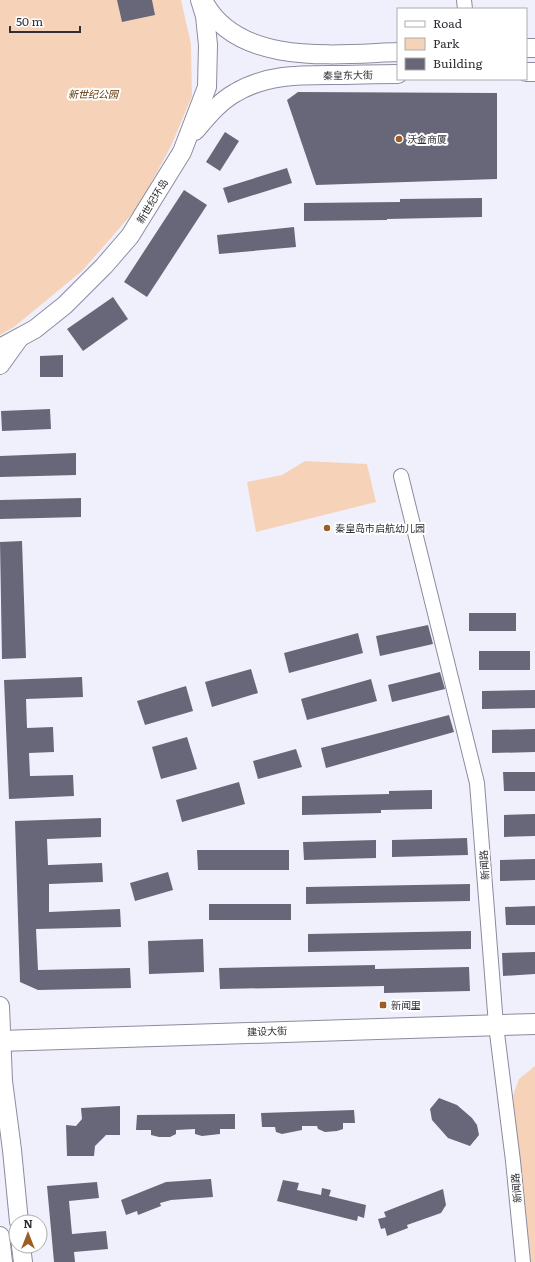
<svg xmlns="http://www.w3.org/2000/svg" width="535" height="1262" font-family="Literata,'Noto Sans SC',serif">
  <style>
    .green { fill: #f6d3b8 }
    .building { fill: #676779 }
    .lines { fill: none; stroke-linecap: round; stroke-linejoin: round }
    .minor-casing { stroke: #8c8b9f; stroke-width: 16 }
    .major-casing { stroke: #8c8b9f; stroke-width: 20 }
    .highway-casing { stroke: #8c8b9f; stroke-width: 22 }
    .minor { stroke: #fff; stroke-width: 14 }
    .major { stroke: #fff; stroke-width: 18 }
    .highway { stroke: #fff; stroke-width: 20 }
    .poi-dot { fill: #9c5e24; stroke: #fff; stroke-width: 1.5 }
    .labels { text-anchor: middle; stroke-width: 4; stroke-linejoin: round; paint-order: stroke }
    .street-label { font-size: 10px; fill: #2f2f37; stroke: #fff }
    .park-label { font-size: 10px; font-style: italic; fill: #613300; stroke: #fff }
    .poi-label { font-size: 10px; fill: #2f2f37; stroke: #fff; text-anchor: start }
  </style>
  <rect width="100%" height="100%" fill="#f0f0fd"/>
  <!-- green -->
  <g class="green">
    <path d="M0 0H181L191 44 192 96 171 146 138 207 82 271 14 327 0 335Z"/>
    <path d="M305 461 367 464 376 502 256 532 247 482 282 475Z"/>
    <path d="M535 1066V1262H530L513 1095 519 1079Z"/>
  </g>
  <!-- building -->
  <g class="building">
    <path d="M117 0H152L155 15 122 22Z"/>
    <path d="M298 92 497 93V179L316 185 287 100Z"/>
    <path d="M225 132 239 141 220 171 206 162Z"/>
    <path d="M287 168 292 183 228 203 223 188Z"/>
    <path d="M184 190 207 205 147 297 124 282Z"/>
    <path d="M482 198V217L387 219V220L304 221V203L400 202V199Z"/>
    <path d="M294 227 296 247 219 254 217 235Z"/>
    <path d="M113 297 128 319 83 351 67 329Z"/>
    <path d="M63 355V377H40V356Z"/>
    <path d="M50 409 51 429 2 431 1 411Z"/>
    <path d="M76 453V475L0 477V456Z"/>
    <path d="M81 498V517L0 519V500Z"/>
    <path d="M22 541 26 658 2 659 0 542Z"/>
    <rect x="469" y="613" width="47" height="18"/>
    <path d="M428 625 433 644 380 656 376 636Z"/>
    <path d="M358 633 363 653 289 673 284 653Z"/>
    <rect x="479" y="651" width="51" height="19"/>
    <path d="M251 669 258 693 212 707 205 682Z"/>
    <path d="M440 672 445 689 392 702 388 685Z"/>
    <path d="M82 677 83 697 26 699 27 728 53 727 54 752 29 753 30 776 73 775 74 796 9 799 4 680Z"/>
    <path d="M371 679 377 701 307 720 301 699Z"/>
    <path d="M186 686 193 711 145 725 137 701Z"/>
    <path d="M535 690V708L482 709V691Z"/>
    <path d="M449 715 454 732 326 768 321 748Z"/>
    <path d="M535 729V752L492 753V730Z"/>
    <path d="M187 737 197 769 161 779 152 747Z"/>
    <path d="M296 749 302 767 258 779 253 761Z"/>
    <path d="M503 772H535V791H504Z"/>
    <path d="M239 782 245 804 182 822 176 800Z"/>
    <path d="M432 790V809L381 810V813L302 815V796L389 794V791Z"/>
    <path d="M535 814V836L504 837V815Z"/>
    <path d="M101 818V837L47 839 48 865 102 863 103 882 49 884V912L120 909 121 927 36 929 38 970 130 968 131 988 38 990 20 982 15 821Z"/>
    <path d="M467 838 468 855 392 857V840Z"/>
    <path d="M376 840V858L304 860 303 842Z"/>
    <path d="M197 850H289V870H198Z"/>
    <path d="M535 859V880L500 881V860Z"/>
    <path d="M168 872 173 890 135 901 130 883Z"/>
    <path d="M470 884V901L306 904V887Z"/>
    <rect x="209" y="904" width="82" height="16"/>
    <path d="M535 906V925H506L505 907Z"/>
    <path d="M471 931V949L308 952V934Z"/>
    <path d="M203 939 204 972 149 974 148 941Z"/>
    <path d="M535 952V974L503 976 502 953Z"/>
    <path d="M375 965V969L469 967 470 991 384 993V986L220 989 219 968Z"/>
    <path d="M439 1098 457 1105 472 1118 477 1125 479 1135 470 1146 448 1138 432 1120 430 1109Z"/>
    <path d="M120 1106V1135H106L95 1146 94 1156H67L66 1125 76 1126 82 1119 81 1108Z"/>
    <path d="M354 1110 355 1123H343V1129L337 1131 325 1132 318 1129 317 1126H302V1130L282 1134 276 1132 275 1127H262L261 1113Z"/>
    <path d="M235 1114V1129H220V1134L202 1136 195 1134V1129L176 1130V1134L170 1137H159L151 1135V1130H136L137 1115Z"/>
    <path d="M211 1179 213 1197 171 1200 160 1203 161 1206 138 1215 137 1211 126 1215 121 1200 166 1182Z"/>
    <path d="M283 1180 299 1183 297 1190 321 1195 322 1188 331 1190 329 1196 366 1205 364 1218 358 1216 357 1221 277 1201Z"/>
    <path d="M97 1182 99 1198 69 1201 72 1234 106 1231 108 1249 74 1252 75 1262H54L47 1186Z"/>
    <path d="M443 1189 446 1205 441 1213 407 1225 408 1228 387 1236 385 1228 381 1229 378 1219 386 1217 384 1212Z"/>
  </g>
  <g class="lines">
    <!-- minor casing -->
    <g class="minor-casing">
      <g id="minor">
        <path d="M464 0 465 9"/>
        <path d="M401 476 477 783 496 1025 513 1161 523 1262"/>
      </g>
    </g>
    <!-- major casing -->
    <g class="major-casing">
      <g id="major">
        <path d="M204 2C239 67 337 54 398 52"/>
        <path d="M526 48H535"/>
        <path d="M526 72H535"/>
        <path d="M195 131C207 117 219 102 235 93 265 75 297 75 330 75 353 75 375 74 398 74"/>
        <path d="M0 348 35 329 65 305 104 266 130 236 182 152 207 87 208 45 205 16 200 0"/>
        <path d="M0 365 18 340"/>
        <path d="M0 1006 3 1081 12 1150 19 1222"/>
        <path d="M0 1236 3 1262"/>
        <path d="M21 1246 23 1262"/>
      </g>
    </g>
    <!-- highway casing -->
    <g class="highway-casing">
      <path id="highway" d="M0 1041 535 1024"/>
    </g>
    <!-- minor -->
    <use href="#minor" class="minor"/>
    <!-- major -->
    <use href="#major" class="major"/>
    <!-- highway -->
    <use href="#highway" class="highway"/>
  </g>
  <!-- markers -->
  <g class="poi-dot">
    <circle cx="399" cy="139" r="4"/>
    <circle cx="327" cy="528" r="4"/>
    <rect x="379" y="1001" width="8" height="8" rx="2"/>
  </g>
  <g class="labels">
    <!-- street labels -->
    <g class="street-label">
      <text transform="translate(348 75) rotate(-1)" y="4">秦皇东大街</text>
      <text transform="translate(152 201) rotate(-59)" y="4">新世纪环岛</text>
      <text transform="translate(484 865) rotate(-94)" y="4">新闻路</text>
      <text transform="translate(267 1031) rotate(-2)" y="4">建设大街</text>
      <text transform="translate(516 1188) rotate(-95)" y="4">新闻路</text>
    </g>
    <!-- park labels -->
    <g class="park-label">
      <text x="93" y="98">新世纪公园</text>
    </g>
    <!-- poi labels -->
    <g class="poi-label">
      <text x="407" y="143">沃金商厦</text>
      <text x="335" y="532">秦皇岛市启航幼儿园</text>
      <text x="391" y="1009">新闻里</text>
    </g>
  </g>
  <!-- legend -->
  <rect x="397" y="8" width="130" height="72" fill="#ffffff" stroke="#acacaf"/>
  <rect x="405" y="21" width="20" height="6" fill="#ffffff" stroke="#acacaf"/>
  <text x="433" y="28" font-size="12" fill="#2f2f37">Road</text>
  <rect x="405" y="38" width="20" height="12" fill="#f6d3b8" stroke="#acacaf"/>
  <text x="433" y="48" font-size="12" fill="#2f2f37">Park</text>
  <rect x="405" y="58" width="20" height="12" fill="#676779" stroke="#acacaf"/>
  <text x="433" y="68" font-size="12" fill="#2f2f37">Building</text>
  <!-- north arrow -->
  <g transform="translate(28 1234)"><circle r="19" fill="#ffffff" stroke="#acacaf"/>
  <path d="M0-3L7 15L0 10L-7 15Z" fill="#9c5e24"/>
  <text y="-6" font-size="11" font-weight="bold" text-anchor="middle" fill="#2f2f37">N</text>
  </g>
  <!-- scale -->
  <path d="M10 26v6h70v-6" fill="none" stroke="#2f2f37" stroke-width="2"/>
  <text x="16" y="26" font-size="12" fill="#2f2f37" stroke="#ffffff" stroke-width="3" paint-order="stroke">50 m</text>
</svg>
